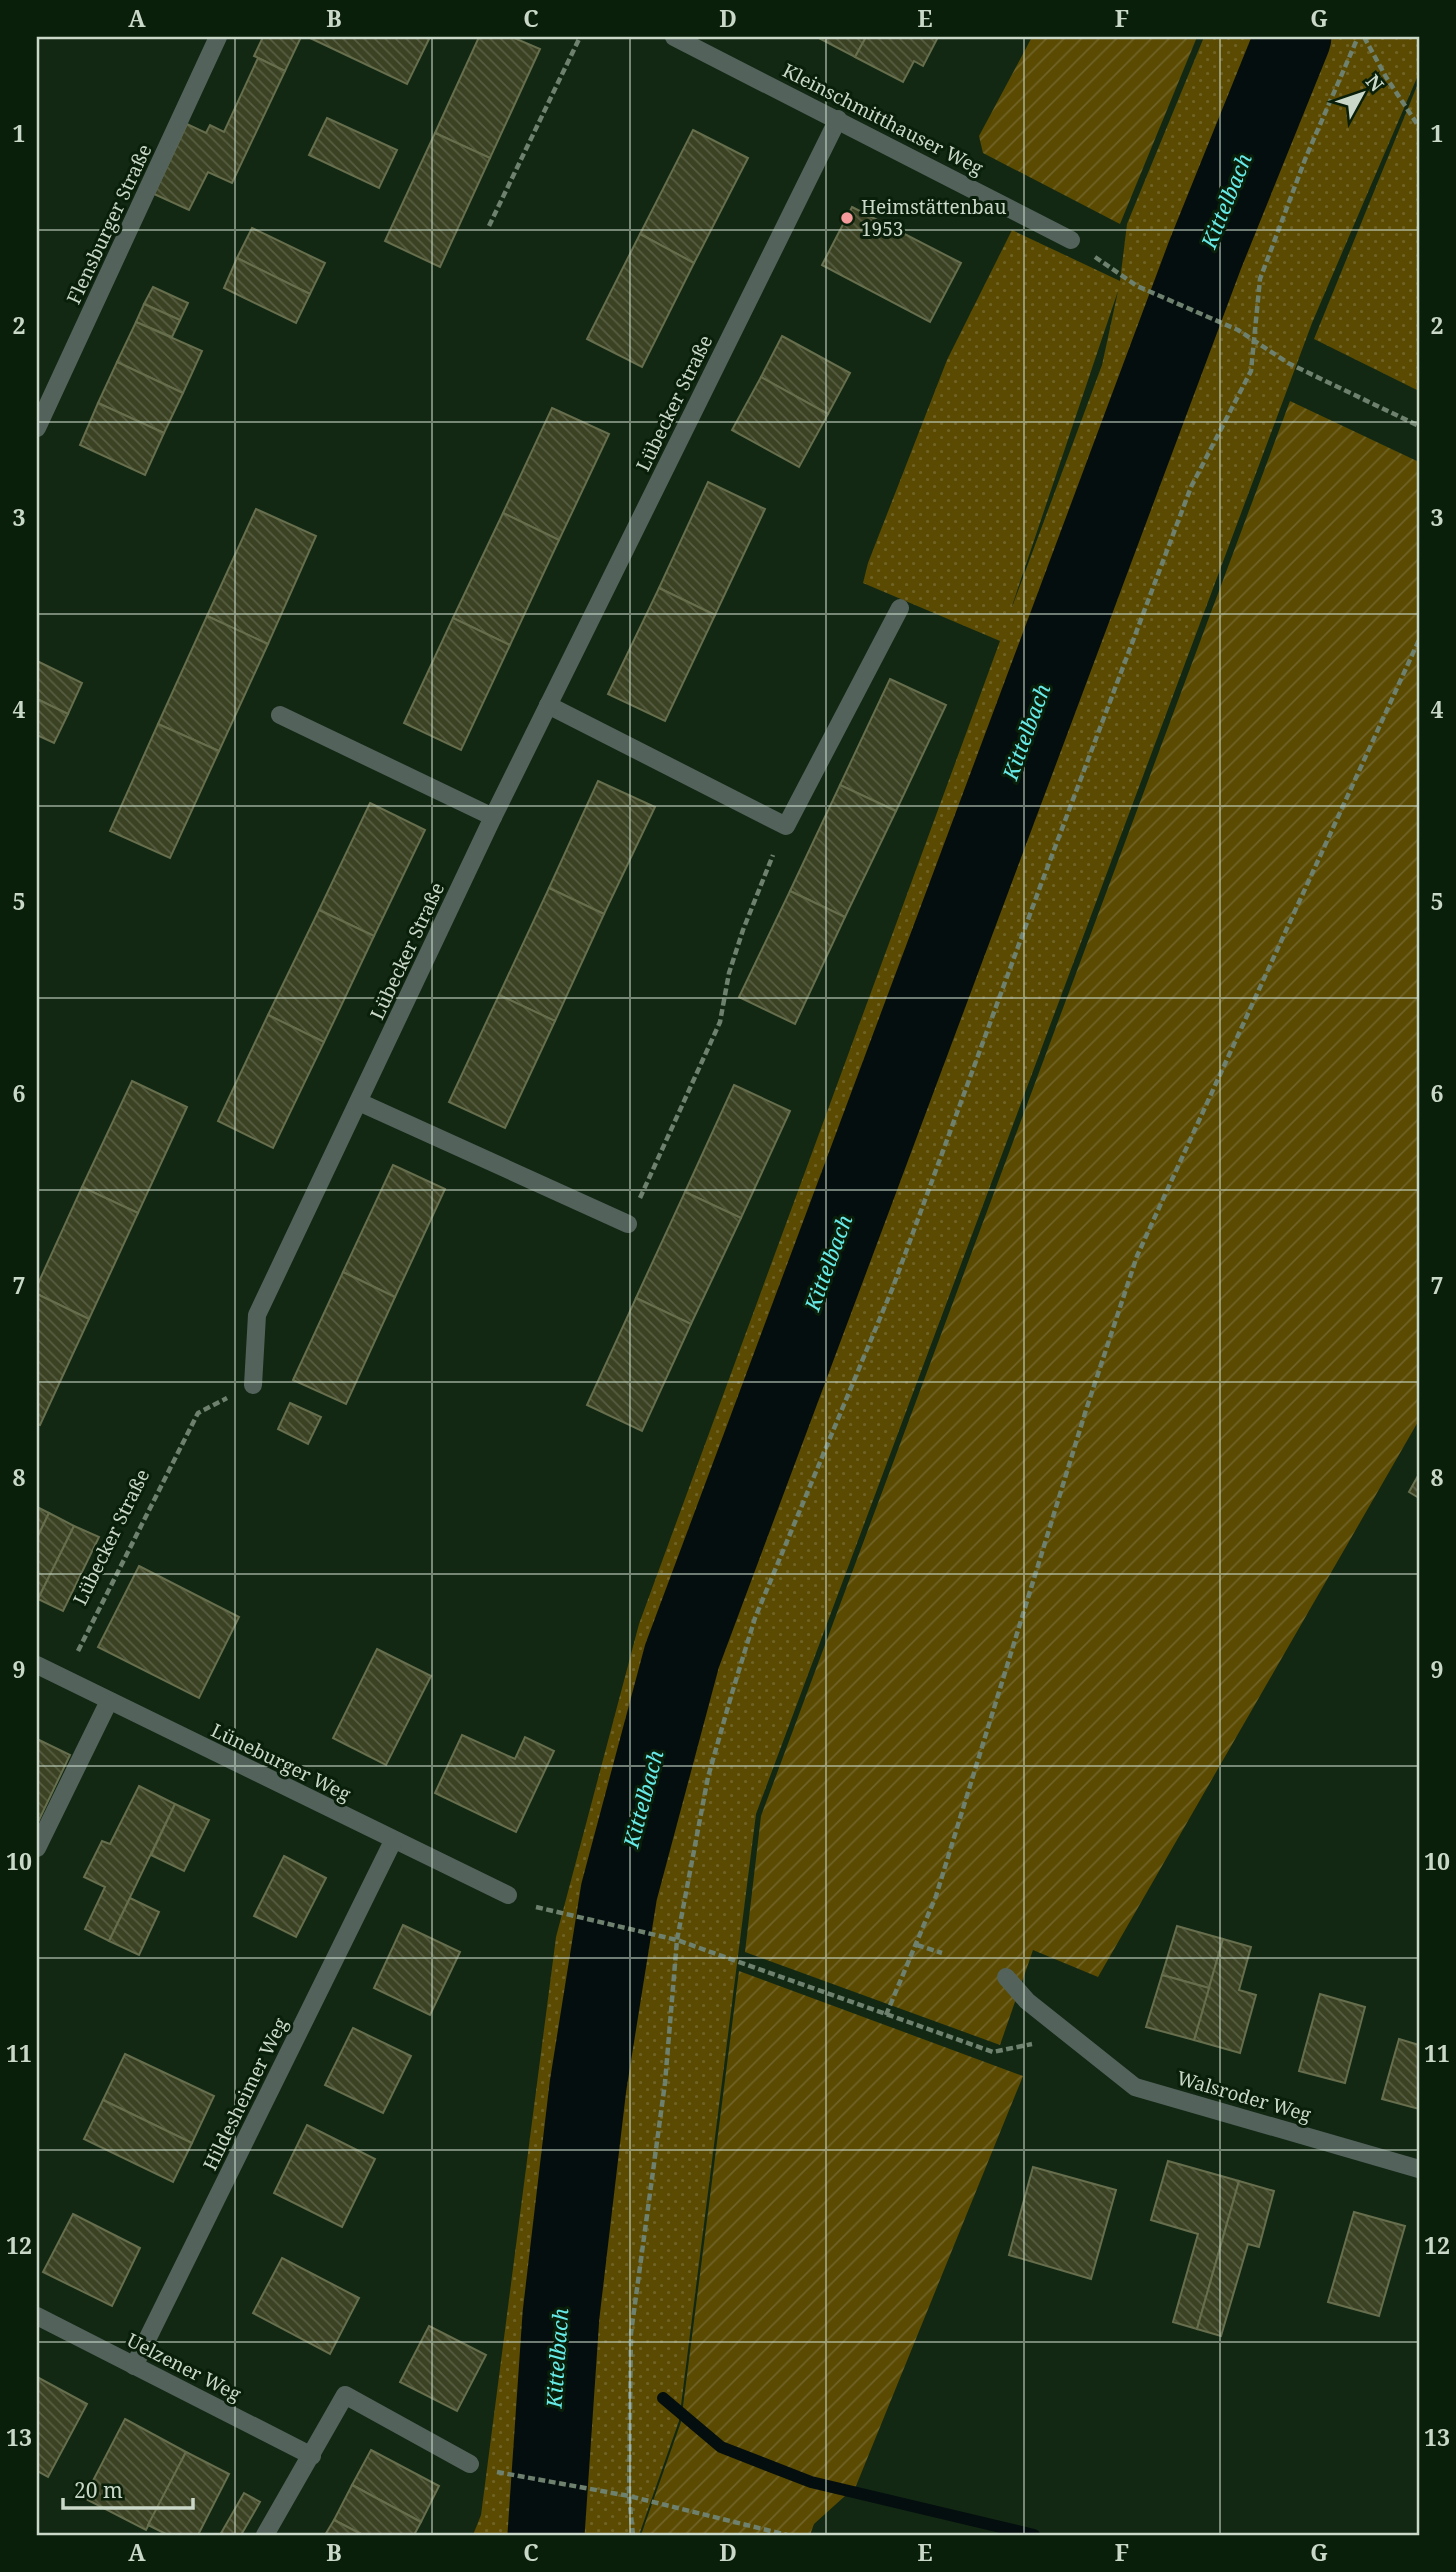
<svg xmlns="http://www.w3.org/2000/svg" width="1456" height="2572" font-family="'Noto Serif',serif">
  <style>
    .park { fill: url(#park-dots); fill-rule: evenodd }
    .garden { fill: url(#garden-furrows) }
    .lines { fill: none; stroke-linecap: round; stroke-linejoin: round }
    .stream { stroke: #040e0e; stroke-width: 12 }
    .river { stroke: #040e0e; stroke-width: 77 }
    .building { fill: url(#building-back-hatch); stroke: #666e4d; stroke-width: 2 }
    .path { stroke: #6e806e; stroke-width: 4.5; stroke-dasharray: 7 3.5; stroke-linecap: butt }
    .minor { stroke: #53635c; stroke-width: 18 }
    .grid { fill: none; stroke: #cad8c9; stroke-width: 2; stroke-opacity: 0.55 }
    .poi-dot { fill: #f59b9b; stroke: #091f09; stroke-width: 2.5 }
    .labels { text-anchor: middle; stroke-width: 6; stroke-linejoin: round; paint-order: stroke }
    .street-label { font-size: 19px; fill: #cad8c9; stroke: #091f09 }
    .poi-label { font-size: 19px; fill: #cad8c9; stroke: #091f09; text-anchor: start }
    .water-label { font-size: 21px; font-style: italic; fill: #67ebe9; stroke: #091f09 }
    .neatline { fill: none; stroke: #cad8c9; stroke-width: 2.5 }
    .grid-label { font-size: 23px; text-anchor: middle; font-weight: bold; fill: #cad8c9 }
  </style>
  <defs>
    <pattern id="park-dots" width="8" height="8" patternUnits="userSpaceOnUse" patternTransform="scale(1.75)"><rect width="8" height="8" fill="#5a4a02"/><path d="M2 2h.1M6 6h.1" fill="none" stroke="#706326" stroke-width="1.8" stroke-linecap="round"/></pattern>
    <pattern id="garden-furrows" width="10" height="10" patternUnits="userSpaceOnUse" patternTransform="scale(1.75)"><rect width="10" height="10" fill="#5a4a02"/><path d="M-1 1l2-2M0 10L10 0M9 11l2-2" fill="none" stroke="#706326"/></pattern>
    <pattern id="building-back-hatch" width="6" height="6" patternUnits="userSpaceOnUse" patternTransform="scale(1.75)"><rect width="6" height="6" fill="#3b4223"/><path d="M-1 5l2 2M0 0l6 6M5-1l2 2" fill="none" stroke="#565d42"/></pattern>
  </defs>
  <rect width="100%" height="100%" fill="#122813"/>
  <!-- park -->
  <g class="park">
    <path d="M1204 37H1419V73L1312 323 756 1814 679 2421 639 2535H473L481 2515 556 1937 639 1624 1000 641 863 583 868 563 947 360 1012 230 1120 281 1127 224ZM1118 291 1102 365 1012 607V606Z"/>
    <path d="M1419 81V391L1314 339Z"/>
  </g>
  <!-- garden -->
  <g class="garden">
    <path d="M1032 37H1197L1120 224 983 153 979 136Z"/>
    <path d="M1290 401 1419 462V1420L1098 1977 1033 1950 1000 2045 745 1952 761 1816Z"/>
    <path d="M739 1971 1023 2076 856 2486 814 2524 810 2535H641L681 2422Z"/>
  </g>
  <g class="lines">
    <!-- stream -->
    <g class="stream">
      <path d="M561 2315 589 2335"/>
      <path d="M663 2398 721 2447 811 2482 1034 2535"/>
    </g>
    <!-- river -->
    <path class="river" d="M546 2535 561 2315 588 2086 619 1892 682 1656 1205 255 1293 37"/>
  </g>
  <!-- building -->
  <g class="building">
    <path d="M263 37H301L285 71 254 56Z"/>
    <path d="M308 37H430L407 84Z"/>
    <path d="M479 37H512L540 49 490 158 435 133Z"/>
    <path d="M817 37H866L855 57Z"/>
    <path d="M866 37H938L923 66 914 61 903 82 855 57Z"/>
    <path d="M258 58 285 71 232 183 208 172 189 210 154 194 187 124 206 133 210 125 224 132Z"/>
    <path d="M327 118 397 150 379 188 309 155Z"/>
    <path d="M693 130 748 158 694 263 640 234Z"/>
    <path d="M435 133 490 158 440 267 385 241Z"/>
    <path d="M852 207 961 263 930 322 822 265Z"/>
    <path d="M252 228 325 263 310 294 237 258Z"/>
    <path d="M640 234 694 263 642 367 587 339Z"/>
    <path d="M237 258 310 294 296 323 224 288Z"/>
    <path d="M153 287 188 303 180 320 144 304Z"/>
    <path d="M144 304 180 320 172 337 136 322Z"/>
    <path d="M136 322 202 351 183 393 117 362Z"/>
    <path d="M782 336 850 373 828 414 761 377Z"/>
    <path d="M117 362 183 393 164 433 98 403Z"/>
    <path d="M761 377 828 414 799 467 732 430Z"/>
    <path d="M98 403 164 433 145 475 80 445Z"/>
    <path d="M552 408 609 434 559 540 503 513Z"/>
    <path d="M708 482 765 509 715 615 659 588Z"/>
    <path d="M256 509 316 536 268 644 207 616Z"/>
    <path d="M503 513 559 540 510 645 453 618Z"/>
    <path d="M659 588 715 615 665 721 608 694Z"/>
    <path d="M207 616 268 644 219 751 158 724Z"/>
    <path d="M453 618 510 645 461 750 404 723Z"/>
    <path d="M37 661 82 683 68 714 37 699Z"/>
    <path d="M890 679 946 705 896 811 840 785Z"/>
    <path d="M37 699 68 714 54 743 37 735Z"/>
    <path d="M158 724 219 751 170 858 110 831Z"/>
    <path d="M598 781 655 807 604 914 549 888Z"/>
    <path d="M840 785 896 811 845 917 790 891Z"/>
    <path d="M370 803 425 830 374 936 319 910Z"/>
    <path d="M549 888 604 914 555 1021 499 995Z"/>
    <path d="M790 891 845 917 795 1024 739 997Z"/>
    <path d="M319 910 374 936 324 1042 268 1015Z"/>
    <path d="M499 995 555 1021 505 1128 449 1102Z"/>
    <path d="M268 1015 324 1042 273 1148 218 1121Z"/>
    <path d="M132 1081 187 1107 138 1213 82 1187Z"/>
    <path d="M734 1085 790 1111 741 1218 685 1192Z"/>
    <path d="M393 1165 445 1189 395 1297 343 1272Z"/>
    <path d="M82 1187 138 1213 89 1319 37 1294V1286Z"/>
    <path d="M685 1192 741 1218 691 1324 636 1298Z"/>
    <path d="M343 1272 395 1297 346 1404 293 1380Z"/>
    <path d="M37 1294 89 1319 40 1425 37 1424Z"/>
    <path d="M636 1298 691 1324 642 1431 587 1405Z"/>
    <path d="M290 1403 321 1417 308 1444 278 1429Z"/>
    <path d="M1419 1474V1498L1409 1492Z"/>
    <path d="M37 1507 49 1513 37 1538Z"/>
    <path d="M49 1513 74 1526 38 1599 37 1538Z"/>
    <path d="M74 1526 99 1537 63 1611 38 1599Z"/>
    <path d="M139 1566 239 1617 199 1698 98 1647Z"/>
    <path d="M377 1649 431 1676 386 1765 333 1738Z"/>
    <path d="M462 1735 515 1759 525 1737 554 1751 516 1832 435 1793Z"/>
    <path d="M37 1739 70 1755 37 1824Z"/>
    <path d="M139 1786 175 1804 109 1941 85 1929 105 1887 84 1877 102 1841 110 1844Z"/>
    <path d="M175 1804 209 1820 184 1871 151 1855Z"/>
    <path d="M284 1856 326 1878 296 1937 254 1916Z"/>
    <path d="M130 1898 159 1912 139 1955 109 1941Z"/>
    <path d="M403 1925 460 1952 430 2015 374 1988Z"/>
    <path d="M1177 1926 1223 1939 1209 1988 1162 1975Z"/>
    <path d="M1223 1939 1251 1947 1239 1990 1256 1995 1240 2053 1194 2040Z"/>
    <path d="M1162 1975 1209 1988 1194 2040 1146 2027Z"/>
    <path d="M1320 1994 1365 2007 1345 2083 1299 2071Z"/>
    <path d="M353 2028 411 2056 383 2113 325 2085Z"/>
    <path d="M1399 2039 1419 2045V2109L1382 2099Z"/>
    <path d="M125 2054 214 2096 192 2143 103 2100Z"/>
    <path d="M103 2100 192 2143 173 2182 84 2139Z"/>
    <path d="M307 2125 375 2159 342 2227 274 2193Z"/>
    <path d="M1168 2161 1239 2181 1197 2329 1173 2322 1198 2234 1151 2220Z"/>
    <path d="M1033 2167 1116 2190 1091 2279 1009 2255Z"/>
    <path d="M1239 2181 1274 2191 1259 2247 1248 2244 1221 2336 1197 2329Z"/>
    <path d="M1354 2212 1405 2226 1379 2316 1328 2302Z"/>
    <path d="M73 2214 140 2248 112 2306 43 2272Z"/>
    <path d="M282 2258 359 2298 330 2354 253 2313Z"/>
    <path d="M429 2326 486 2355 457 2411 400 2382Z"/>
    <path d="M37 2377 87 2404 48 2477 37 2471Z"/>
    <path d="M125 2419 186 2452 146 2530 84 2498Z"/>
    <path d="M371 2450 439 2486 421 2522 352 2485Z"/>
    <path d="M186 2452 229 2474 198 2535H168L148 2525Z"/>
    <path d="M352 2485 421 2522 414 2535H363L334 2520Z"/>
    <path d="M244 2493 260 2502 241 2535H220Z"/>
    <path d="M334 2520 363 2535H325Z"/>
  </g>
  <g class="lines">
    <!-- path -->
    <g class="path">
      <path d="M1364 37 1386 77 1419 127"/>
      <path d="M489 226 580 37"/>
      <path d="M1095 257 1137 286 1238 330 1288 363 1419 426"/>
      <path d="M640 1198 720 1022 729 973 743 930 773 855"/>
      <path d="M78 1651 198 1413 227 1398"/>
      <path d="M536 1907 677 1940 993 2052 1032 2044"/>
      <path d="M917 1945 942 1953"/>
      <path d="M886 2015 936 1896 1086 1410 1137 1256 1419 640"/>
      <path d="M497 2472 629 2496 787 2535"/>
      <path d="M633 2535 629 2496 631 2333 665 2083 677 1940 708 1777 732 1693 755 1618 893 1287 1040 887 1191 487 1251 371 1260 279 1306 157 1358 37"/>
    </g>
    <!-- minor -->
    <g class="minor">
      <path d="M674 37 1071 240"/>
      <path d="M37 428 218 37"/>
      <path d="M548 705 786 826 900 608"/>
      <path d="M280 715 493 817"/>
      <path d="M359 1102 628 1224"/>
      <path d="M253 1385 257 1315 493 817 838 119"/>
      <path d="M37 1665 508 1895"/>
      <path d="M37 1848 109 1701"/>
      <path d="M1006 1977 1027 2001 1135 2087 1419 2169"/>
      <path d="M37 2316 312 2456"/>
      <path d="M134 2366 393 1841"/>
      <path d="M265 2535 345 2395 470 2464"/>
    </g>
  </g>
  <!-- grid -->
  <path class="grid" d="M235 37V2535M432 37V2535M630 37V2535M826 37V2535M1024 37V2535M1220 37V2535M37 230H1419M37 422H1419M37 614H1419M37 806H1419M37 998H1419M37 1190H1419M37 1382H1419M37 1574H1419M37 1766H1419M37 1958H1419M37 2150H1419M37 2342H1419"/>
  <!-- markers -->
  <circle class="poi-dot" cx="847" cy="218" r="7"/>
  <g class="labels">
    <!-- street labels -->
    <g class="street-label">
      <text transform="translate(883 119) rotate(27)" y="7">Kleinschmitthauser Weg</text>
      <text transform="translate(109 224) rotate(-65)" y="7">Flensburger Straße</text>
      <text transform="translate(674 403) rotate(-64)" y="7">Lübecker Straße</text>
      <text transform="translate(407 951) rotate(-65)" y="7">Lübecker Straße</text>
      <text transform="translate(111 1537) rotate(-64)" y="7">Lübecker Straße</text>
      <text transform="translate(281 1762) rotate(26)" y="7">Lüneburger Weg</text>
      <text transform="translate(245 2094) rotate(-64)" y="7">Hildesheimer Weg</text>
      <text transform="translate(1244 2096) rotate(16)" y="7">Walsroder Weg</text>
      <text transform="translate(184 2367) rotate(27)" y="7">Uelzener Weg</text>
    </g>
    <!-- poi labels -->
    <g class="poi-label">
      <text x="861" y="214">Heimstättenbau<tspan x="861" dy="22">1953</tspan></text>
    </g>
    <!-- water labels -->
    <g class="water-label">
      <text transform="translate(1227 201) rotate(-68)" y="7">Kittelbach</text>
      <text transform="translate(1027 732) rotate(-70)" y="7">Kittelbach</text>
      <text transform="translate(829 1263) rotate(-70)" y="7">Kittelbach</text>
      <text transform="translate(644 1799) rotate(-75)" y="7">Kittelbach</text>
      <text transform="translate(558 2358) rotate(-86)" y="7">Kittelbach</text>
    </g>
  </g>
  <!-- border -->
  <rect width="1456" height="2572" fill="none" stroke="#091f09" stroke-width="77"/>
  <!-- north arrow -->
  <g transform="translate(1362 94) rotate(50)" stroke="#091f09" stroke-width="5" paint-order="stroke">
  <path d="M0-5L12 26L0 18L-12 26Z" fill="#cad8c9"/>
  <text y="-10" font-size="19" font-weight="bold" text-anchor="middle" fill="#cad8c9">N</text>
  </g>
  <!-- scale -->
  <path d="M63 2498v10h130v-10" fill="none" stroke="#cad8c9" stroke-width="3.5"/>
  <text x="74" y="2498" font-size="21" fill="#cad8c9" stroke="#091f09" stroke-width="5" paint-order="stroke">20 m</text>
  <rect x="38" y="38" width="1380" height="2496" class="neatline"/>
  <g class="grid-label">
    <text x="137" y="27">A</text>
    <text x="334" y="27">B</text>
    <text x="531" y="27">C</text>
    <text x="728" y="27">D</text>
    <text x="925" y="27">E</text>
    <text x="1122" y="27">F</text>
    <text x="1319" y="27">G</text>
    <text x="19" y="142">1</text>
    <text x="1437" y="142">1</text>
    <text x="19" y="334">2</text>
    <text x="1437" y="334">2</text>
    <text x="19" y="526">3</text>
    <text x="1437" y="526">3</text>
    <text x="19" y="718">4</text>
    <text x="1437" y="718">4</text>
    <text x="19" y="910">5</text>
    <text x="1437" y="910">5</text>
    <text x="19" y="1102">6</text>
    <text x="1437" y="1102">6</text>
    <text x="19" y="1294">7</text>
    <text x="1437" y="1294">7</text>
    <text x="19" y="1486">8</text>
    <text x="1437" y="1486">8</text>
    <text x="19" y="1678">9</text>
    <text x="1437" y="1678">9</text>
    <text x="19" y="1870">10</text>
    <text x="1437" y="1870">10</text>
    <text x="19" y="2062">11</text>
    <text x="1437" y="2062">11</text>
    <text x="19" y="2254">12</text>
    <text x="1437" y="2254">12</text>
    <text x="19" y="2446">13</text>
    <text x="1437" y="2446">13</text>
    <text x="137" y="2561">A</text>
    <text x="334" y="2561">B</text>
    <text x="531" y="2561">C</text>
    <text x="728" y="2561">D</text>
    <text x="925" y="2561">E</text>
    <text x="1122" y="2561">F</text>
    <text x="1319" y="2561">G</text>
  </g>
</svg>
